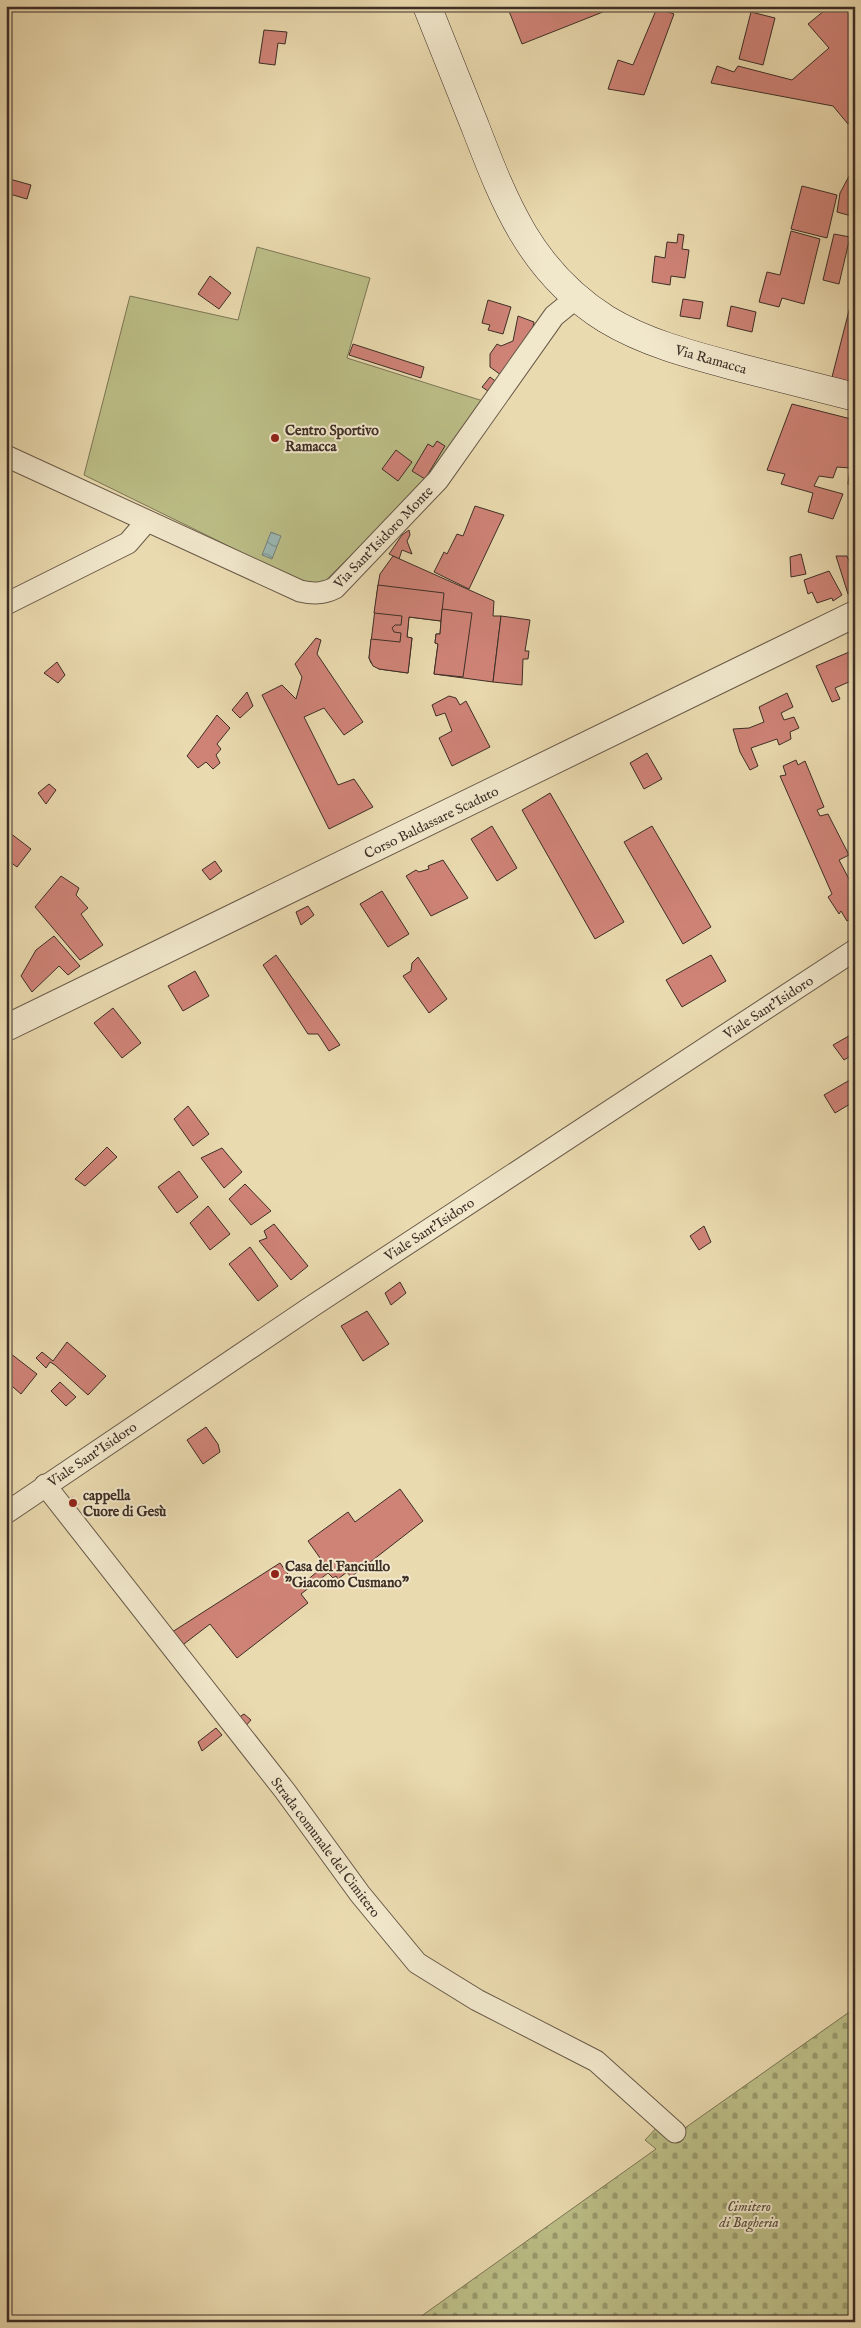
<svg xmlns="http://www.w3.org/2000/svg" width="861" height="2328" font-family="'IM FELL English',serif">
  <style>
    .cemetery { fill: url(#cemetery-stones); stroke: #7c7656 }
    .pitch { fill: #bcbe87; stroke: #7c7656 }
    .water { fill: url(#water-waves); stroke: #75817b }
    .building { fill: #cf8377; stroke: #3d2e26 }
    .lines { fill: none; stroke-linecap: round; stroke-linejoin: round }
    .minor-casing { stroke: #685948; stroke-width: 23 }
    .tertiary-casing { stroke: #685948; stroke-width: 28 }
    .secondary-casing { stroke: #3d2e26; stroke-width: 29 }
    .minor { stroke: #f1e7cb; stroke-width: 21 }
    .tertiary { stroke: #f1e7cb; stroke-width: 26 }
    .secondary { stroke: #f1e7cb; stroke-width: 28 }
    .poi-dot { fill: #8f2418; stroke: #f1e7cb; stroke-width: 2 }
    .labels { text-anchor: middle; stroke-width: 4; stroke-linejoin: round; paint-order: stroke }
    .street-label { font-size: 14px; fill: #3d2e26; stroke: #f1e7cb }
    .poi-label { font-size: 14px; font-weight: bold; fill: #3d2e26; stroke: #f1e7cb; text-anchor: start }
    .park-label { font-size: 14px; font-style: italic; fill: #564b39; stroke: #f1e7cb }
  </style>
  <defs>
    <pattern id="cemetery-stones" width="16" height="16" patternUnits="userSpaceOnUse" patternTransform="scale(1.25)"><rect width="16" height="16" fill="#bcbe87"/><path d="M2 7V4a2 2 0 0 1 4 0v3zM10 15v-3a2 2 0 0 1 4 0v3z" fill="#9a9b6e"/></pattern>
    <pattern id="water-waves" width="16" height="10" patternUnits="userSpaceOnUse" patternTransform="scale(1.25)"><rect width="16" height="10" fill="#9bb8b4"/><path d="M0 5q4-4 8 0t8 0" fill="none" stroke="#809692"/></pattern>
  </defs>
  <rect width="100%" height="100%" fill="#eadaaf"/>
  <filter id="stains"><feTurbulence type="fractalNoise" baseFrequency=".004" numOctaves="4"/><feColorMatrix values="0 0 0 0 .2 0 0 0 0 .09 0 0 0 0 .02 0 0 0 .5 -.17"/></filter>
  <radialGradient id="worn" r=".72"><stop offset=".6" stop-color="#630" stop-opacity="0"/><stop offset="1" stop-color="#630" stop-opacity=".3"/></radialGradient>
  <!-- cemetery -->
  <path class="cemetery" d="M855 2008V2322H413L656 2149 645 2140 660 2124 675 2135Z"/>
  <!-- pitch -->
  <path class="pitch" d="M257 247 370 278 347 358 483 401 426 481 321 585 310 586 84 475 130 296 238 320Z"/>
  <!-- water -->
  <path class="water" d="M271 532 281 536 272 559 262 555Z"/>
  <!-- building -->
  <g class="building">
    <path d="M507 6H618L522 44Z"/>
    <path d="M830 6H855V117L848 124 833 106 711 83 717 66 734 72 738 66 792 80 829 48 808 24Z"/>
    <path d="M657 8 674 14 644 95 608 89 618 60 633 65Z"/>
    <path d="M751 12 775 18 763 65 739 59Z"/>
    <path d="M264 30 287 32 285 44 278 43 275 65 259 63Z"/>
    <path d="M855 165V217L837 212 840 193Z"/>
    <path d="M6 178 31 185 27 199 6 193Z"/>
    <path d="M802 186 837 195 827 238 791 229Z"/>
    <path d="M791 231 820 239 804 304 782 298 779 307 759 302 767 272 780 275Z"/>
    <path d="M678 234 684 235 682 249 689 250 685 278 671 276 670 285 652 282 655 256 665 258 667 242 677 243Z"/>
    <path d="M834 234 850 237 839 284 823 280Z"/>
    <path d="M210 276 231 293 219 309 198 294Z"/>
    <path d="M854 291 855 292V383L832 377Z"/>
    <path d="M683 299 703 302 700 319 680 316Z"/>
    <path d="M488 300 511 307 503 334 488 330 490 325 482 323Z"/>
    <path d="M731 306 756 312 752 332 727 326Z"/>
    <path d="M518 316 534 322 532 332 501 375 490 367V354L497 344 501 346 513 341Z"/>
    <path d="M353 344 424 367 421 378 349 355Z"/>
    <path d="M490 377 498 383 491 393 482 387Z"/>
    <path d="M792 404 855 420V485L848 484 850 468 837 467 833 478 819 476 814 486 843 494 833 519 808 512 813 493 781 484 785 474 767 470Z"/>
    <path d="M437 441 445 446 425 479 412 471 428 444 433 447Z"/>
    <path d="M396 450 412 462 398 481 382 469Z"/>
    <path d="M475 506 504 515 469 589 434 572 444 552 447 554 457 534 463 536Z"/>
    <path d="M409 530 410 535 407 541 412 554 402 550 399 559 389 554 402 535Z"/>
    <path d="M801 554 806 574 791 577 790 557Z"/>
    <path d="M393 556 494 601 493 616H501L493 682 434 674 438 644 435 643 436 634H440L441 621 409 617 407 637 412 638 408 673 379 669 371 663 369 658 378 585 380 574Z"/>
    <path d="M836 556H847L853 571H855V590L848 594Z"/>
    <path d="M829 571 842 595 833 601 832 598 817 603 812 592 808 594 804 580Z"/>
    <path d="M378 585 444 593 441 621 409 617 407 637 412 638 408 673 379 669 373 666 369 658 371 639 400 642 401 633 394 632 392 628 395 625H401L402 616 374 613Z"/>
    <path d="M442 609 472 613 463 677 434 674 438 644 435 643 436 634H440Z"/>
    <path d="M501 616 530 620 525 651H529L528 659H523L522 685 493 682Z"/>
    <path d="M316 638 321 640 317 654 363 722 344 735 324 708 304 717 338 785 354 779 373 807 329 829 262 695 282 685 296 699 302 677 295 664Z"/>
    <path d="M854 650 855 692 851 681 835 688 840 699 832 702 816 666Z"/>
    <path d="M57 662 65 675 58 683 44 673Z"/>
    <path d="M247 692 253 706 240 718 232 710Z"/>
    <path d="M787 693 793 707 781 713 784 720 794 717 799 728 790 732 791 739 779 745 777 739 751 748 758 766 750 770 740 752 733 729 749 728 764 722 759 707Z"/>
    <path d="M449 696 456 698 460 705 466 701 490 747 452 766 439 738 452 731 445 713 436 716 432 705Z"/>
    <path d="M217 715 230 728 217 744 221 749 216 755 220 763 213 769 206 762 198 768 187 756Z"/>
    <path d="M647 753 662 779 644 789 630 763Z"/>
    <path d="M796 760 798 765 805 761 824 807 817 810 820 816 828 814 849 855 839 860 850 881 855 878V916L847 921 841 911 839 914 828 897 832 894 780 776 786 775 783 766Z"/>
    <path d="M49 784 56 790 46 804 38 793Z"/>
    <path d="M550 793 624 922 595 939 522 810Z"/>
    <path d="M492 826 517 868 497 881 471 839Z"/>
    <path d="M652 826 711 927 683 944 624 842Z"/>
    <path d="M10 833 31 849 17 867 6 859V837Z"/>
    <path d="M443 860 468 898 431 916 406 876 416 870 419 872 429 869 428 866Z"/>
    <path d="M215 861 222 871 210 880 202 870Z"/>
    <path d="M61 876 79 888 76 895 88 908 81 914 103 945 80 960 35 907Z"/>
    <path d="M382 891 409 934 388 947 360 904Z"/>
    <path d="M308 906 314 915 301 925 296 912Z"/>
    <path d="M54 936 80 966 68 975 59 966 32 992 21 976 36 950Z"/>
    <path d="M276 955 340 1045 329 1051 318 1034H308L263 965Z"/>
    <path d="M711 955 726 981 682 1007 666 980Z"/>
    <path d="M418 957 447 999 429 1013 403 976 411 971 412 963Z"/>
    <path d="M195 971 209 996 183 1011 168 986Z"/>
    <path d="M113 1008 141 1043 122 1058 94 1023Z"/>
    <path d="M855 1028V1053L844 1060 833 1045 854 1033 853 1029Z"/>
    <path d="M855 1077V1101L835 1113 824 1095Z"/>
    <path d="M188 1106 209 1134 193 1146 174 1119Z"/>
    <path d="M107 1147 117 1157 85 1186 75 1179Z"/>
    <path d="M222 1148 242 1172 224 1188 201 1158Z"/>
    <path d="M179 1171 198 1197 177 1213 158 1187Z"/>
    <path d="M245 1184 271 1211 251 1225 229 1199Z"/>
    <path d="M208 1206 230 1234 210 1250 190 1223Z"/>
    <path d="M274 1224 308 1266 291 1280 259 1241 267 1238 264 1231Z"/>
    <path d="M704 1226 711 1242 699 1250 690 1236Z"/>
    <path d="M250 1247 278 1286 258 1301 229 1264Z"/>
    <path d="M400 1282 406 1293 391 1305 385 1293Z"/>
    <path d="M367 1311 389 1344 363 1361 341 1326Z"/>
    <path d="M67 1342 106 1376 88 1395 55 1365 50 1362 46 1368 36 1358 42 1352 53 1361Z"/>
    <path d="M6 1350 37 1374 21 1394 6 1381Z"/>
    <path d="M60 1382 76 1397 66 1406 51 1391Z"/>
    <path d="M206 1427 218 1444 220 1452 203 1464 187 1440Z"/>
    <path d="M400 1489 423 1521 351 1577 347 1572 338 1579 336 1576 333 1578 328 1573 301 1594 308 1603 237 1658 210 1624 180 1647 169 1634 280 1563 298 1588 325 1565 308 1541 348 1512 355 1522Z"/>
    <path d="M73 1497 79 1504 72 1509 66 1502Z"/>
    <path d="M244 1714 251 1720 243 1729 235 1720Z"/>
    <path d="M216 1728 222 1735 202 1751 198 1742Z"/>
  </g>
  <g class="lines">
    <!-- minor casing -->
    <g class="minor-casing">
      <g id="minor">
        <path d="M6 456 300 591C313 594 323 594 335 588L438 480 554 316 576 298"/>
        <path d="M6 604 128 543 147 521"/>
        <path d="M45 1485 285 1791 360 1894 417 1963 477 2000 596 2061 675 2132"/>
        <path d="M6 1513 314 1305 855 950"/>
      </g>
    </g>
    <!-- tertiary casing -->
    <g class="tertiary-casing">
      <path id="tertiary" d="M6 1028 855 614"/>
    </g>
    <!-- secondary casing -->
    <g class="secondary-casing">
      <path id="secondary" d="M427 6C443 46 459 86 475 126 505 204 531 272 606 319 647 344 696 356 741 368 779 378 817 387 855 397"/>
    </g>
    <!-- minor -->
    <use href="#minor" class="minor"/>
    <!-- tertiary -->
    <use href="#tertiary" class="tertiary"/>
    <!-- secondary -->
    <use href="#secondary" class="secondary"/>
  </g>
  <!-- markers -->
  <g class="poi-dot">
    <circle cx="275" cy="438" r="5"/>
    <circle cx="73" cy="1503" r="5"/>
    <circle cx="275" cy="1574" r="5"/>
  </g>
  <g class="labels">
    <!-- street labels -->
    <g class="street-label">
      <text transform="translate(711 359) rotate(16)" y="5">Via Ramacca</text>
      <text transform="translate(383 537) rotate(-46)" y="5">Via Sant'Isidoro Monte</text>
      <text transform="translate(431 822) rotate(-26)" y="5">Corso Baldassare Scaduto</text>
      <text transform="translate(768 1007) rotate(-33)" y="5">Viale Sant'Isidoro</text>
      <text transform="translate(429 1229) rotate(-33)" y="5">Viale Sant'Isidoro</text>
      <text transform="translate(92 1454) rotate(-34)" y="5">Viale Sant'Isidoro</text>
      <text transform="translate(326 1847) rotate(53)" y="5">Strada comunale del Cimitero</text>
    </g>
    <!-- poi labels -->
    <g class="poi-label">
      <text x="285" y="435">Centro Sportivo<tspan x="285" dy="16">Ramacca</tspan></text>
      <text x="83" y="1500">cappella<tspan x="83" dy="16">Cuore di Gesù</tspan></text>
      <text x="285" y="1571">Casa del Fanciullo<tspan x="285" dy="16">"Giacomo Cusmano"</tspan></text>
    </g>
    <!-- park labels -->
    <g class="park-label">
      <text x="749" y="2211">Cimitero<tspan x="749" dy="16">di Bagheria</tspan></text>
    </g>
  </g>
  <!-- margin -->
  <rect width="861" height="2328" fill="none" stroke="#eadaaf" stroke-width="25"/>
  <rect x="8" y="8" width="846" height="2313" fill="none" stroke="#3d2e26" stroke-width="2.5"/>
  <rect x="12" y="12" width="836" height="2303" fill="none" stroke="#3d2e26"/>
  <rect width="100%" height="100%" filter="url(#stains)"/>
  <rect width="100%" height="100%" fill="url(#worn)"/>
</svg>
